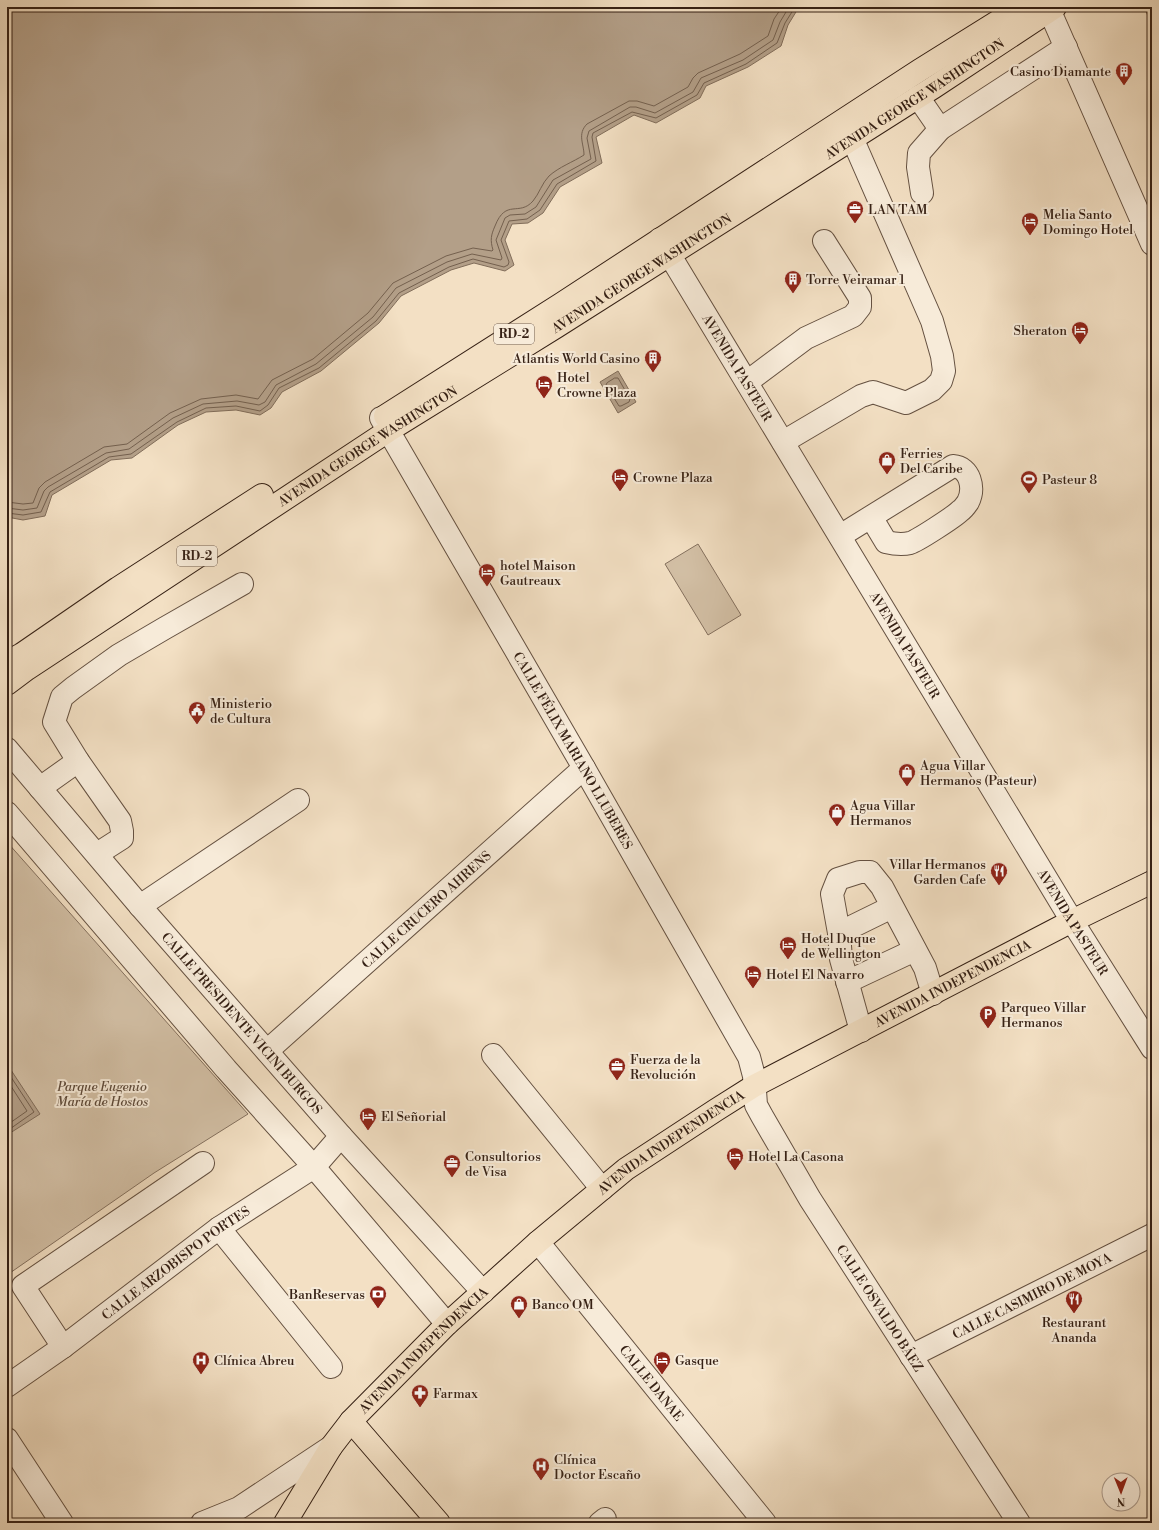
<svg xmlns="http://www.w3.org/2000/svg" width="1159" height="1530" font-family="'Libre Bodoni',serif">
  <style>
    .green { fill: #d3c0a6; stroke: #84705e }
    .water { fill: #b39f88; stroke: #816d5a }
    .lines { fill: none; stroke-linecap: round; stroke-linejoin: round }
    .shore { stroke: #74604e; stroke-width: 1 }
    .minor-casing { stroke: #655141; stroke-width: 24 }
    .major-casing { stroke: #362115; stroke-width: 24 }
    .highway-casing { stroke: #362115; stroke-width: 24 }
    .minor { stroke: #f7ebd9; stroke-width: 22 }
    .major { stroke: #f3e0c4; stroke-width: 22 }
    .highway { stroke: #f3e0c4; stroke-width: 22 }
    .labels { text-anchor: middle; stroke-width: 4; stroke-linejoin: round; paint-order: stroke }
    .shield { fill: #f7ebd9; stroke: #705e50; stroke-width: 1 }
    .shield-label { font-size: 12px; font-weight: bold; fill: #362115 }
    .poi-label { font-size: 13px; fill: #362115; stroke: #f7ebd9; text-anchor: start }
    .street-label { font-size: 13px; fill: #362115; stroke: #f7ebd9 }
    .park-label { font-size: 13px; font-style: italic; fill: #5d4939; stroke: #f7ebd9 }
  </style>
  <rect width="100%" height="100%" fill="#f3e0c4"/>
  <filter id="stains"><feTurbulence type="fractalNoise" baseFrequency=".005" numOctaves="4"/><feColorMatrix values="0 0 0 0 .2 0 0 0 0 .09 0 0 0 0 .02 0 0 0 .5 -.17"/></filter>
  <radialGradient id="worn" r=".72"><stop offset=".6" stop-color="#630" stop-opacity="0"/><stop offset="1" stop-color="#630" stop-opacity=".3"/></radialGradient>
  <!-- green -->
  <g class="green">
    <path d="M1144 7H1152V25Z"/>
    <path d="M698 544 741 615 708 635 665 564Z"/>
    <path d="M7 842 248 1114 154 1173 7 1275Z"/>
  </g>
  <!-- water -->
  <g class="water">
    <path d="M7 7H799L788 25 781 46 748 67 706 86 700 98 656 123 634 115 596 137 602 163 560 187 543 213 528 223 512 224 505 240 514 265 505 271 474 263 451 270 401 296 379 323 321 371 282 392 271 408 260 415 236 410 206 412 178 425 132 458 111 460 52 495 45 516 23 520 7 517Z"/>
    <path d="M618 371 636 402 618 413 600 382Z"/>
    <path d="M7 1064 40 1114 7 1135Z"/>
  </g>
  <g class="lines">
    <!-- shore -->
    <g class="shore">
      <path d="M615 378H618L630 399 629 402 621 406H619L606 385 607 383Z"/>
      <path d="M7 502 23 504 33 503 39 488 45 482 104 447 127 444 170 413 201 399 236 395 258 399 272 380 313 359 368 313 393 283 446 256 473 248 492 251 493 250C490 240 491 235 495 226 506 198 519 217 533 201 539 194 542 183 549 176 559 167 573 162 584 155 584 144 577 134 587 124L629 101H637L654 106 688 87 693 78 698 73 740 54 768 36 774 19 782 7"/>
      <path d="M7 508 23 510 37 508 44 491 48 487 106 453 129 449 173 418 203 404 237 401 259 405 265 402 276 385 316 364 373 317 396 288 447 262 472 254 501 260 502 258 496 240 505 218 510 215 525 214 536 207 553 180 591 159 587 138 589 131 630 107H636L655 113 693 92 701 78 743 60 773 40 780 22 789 7"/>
      <path d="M7 513 23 515 41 512 50 492 109 457 131 454 177 422 206 408 236 406 260 411 268 405 279 388 319 368 376 321 399 293 449 267 473 259 504 267 508 265 509 262 501 240 509 221 527 219 540 210 557 184 596 161 592 137 593 133 632 112 656 118 697 95 704 83 746 64 777 43 785 23 795 7"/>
      <path d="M7 1071 34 1112 7 1131"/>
      <path d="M7 1080 27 1111 7 1125"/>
    </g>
    <!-- minor casing -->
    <g class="minor-casing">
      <g id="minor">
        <path d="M1048 7 1152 244"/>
        <path d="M918 97 940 129 1066 47"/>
        <path d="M922 193 918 167 919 153 940 129"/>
        <path id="s1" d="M660 239 1072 921 1152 1048"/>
        <path d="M747 382 806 338 853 316 860 307V298L824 241"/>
        <path id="s2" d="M381 418 584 768 749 1057 754 1076 756 1105 762 1116 810 1199 1019 1523"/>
        <path d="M783 442 861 396 873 392 906 403 932 390 941 381 944 371 942 356 932 321 852 138"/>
        <path d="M840 536 953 466C970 467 975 488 968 502 966 505 963 509 960 511 954 517 917 541 910 543 902 545 894 544 886 542L871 517"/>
        <path id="s3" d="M7 749 140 906 341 1136 483 1292"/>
        <path d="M40 788 78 761"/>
        <path d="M7 813 226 1069 314 1167 447 1324"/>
        <path d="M97 854 122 838V831L120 821 78 761 54 722 62 697 73 688 119 655 165 628 242 584"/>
        <path d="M140 906 298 800"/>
        <path d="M839 933 892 907"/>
        <path d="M847 982 915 950"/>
        <path d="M861 1031 841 959 839 933 832 894 838 879 860 872H870L882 887 925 968 933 994"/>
        <path id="s4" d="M267 1051 584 768"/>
        <path d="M493 1055 602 1189"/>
        <path d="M219 1228 331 1367"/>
        <path id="s5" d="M538 1242 765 1523"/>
        <path d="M63 1347 23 1286 203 1163"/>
        <path id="s6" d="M911 1356 1152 1235"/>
        <path id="s7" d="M7 1386 63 1347 219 1228 314 1167 341 1136"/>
        <path d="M7 1439 62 1523"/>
        <path d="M202 1523 239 1508 331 1447"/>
        <path d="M600 1523 605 1519"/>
      </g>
    </g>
    <!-- major casing -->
    <g class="major-casing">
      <g id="major">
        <path d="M351 1421 439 1523"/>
        <path id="s8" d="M285 1523 331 1447 351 1421 447 1324 538 1242 626 1169 716 1110 754 1086 1072 921 1152 882"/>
      </g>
    </g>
    <!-- highway casing -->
    <g class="highway-casing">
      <g id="highway">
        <path d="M385 416 561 304 920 70 1021 7"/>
        <path d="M7 662 22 654 118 588 262 495"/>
        <path id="s9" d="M7 684 27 669 388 431 556 327 934 87 1055 7"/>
      </g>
    </g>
    <!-- minor -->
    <use href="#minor" class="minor"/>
    <!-- major -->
    <use href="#major" class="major"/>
    <!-- highway -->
    <use href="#highway" class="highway"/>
  </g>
  <!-- icons -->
  <defs>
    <g id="building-pin" transform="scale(0.9)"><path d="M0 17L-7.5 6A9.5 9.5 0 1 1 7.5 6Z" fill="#8f2418" stroke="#f7ebd9"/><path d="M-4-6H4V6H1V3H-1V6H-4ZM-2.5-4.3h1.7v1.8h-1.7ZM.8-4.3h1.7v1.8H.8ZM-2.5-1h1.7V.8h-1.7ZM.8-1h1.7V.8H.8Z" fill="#fff"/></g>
    <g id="office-pin" transform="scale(0.9)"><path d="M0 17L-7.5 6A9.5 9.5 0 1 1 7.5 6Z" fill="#8f2418" stroke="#f7ebd9"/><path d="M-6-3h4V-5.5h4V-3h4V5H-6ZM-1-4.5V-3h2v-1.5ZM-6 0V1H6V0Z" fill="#fff"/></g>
    <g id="hotel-pin" transform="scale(0.9)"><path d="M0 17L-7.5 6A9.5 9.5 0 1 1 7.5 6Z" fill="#8f2418" stroke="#f7ebd9"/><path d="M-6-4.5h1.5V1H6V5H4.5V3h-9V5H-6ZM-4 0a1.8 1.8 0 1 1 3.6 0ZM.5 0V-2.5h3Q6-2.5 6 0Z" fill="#fff"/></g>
    <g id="shop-pin" transform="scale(0.9)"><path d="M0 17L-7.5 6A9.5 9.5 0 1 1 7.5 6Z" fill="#8f2418" stroke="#f7ebd9"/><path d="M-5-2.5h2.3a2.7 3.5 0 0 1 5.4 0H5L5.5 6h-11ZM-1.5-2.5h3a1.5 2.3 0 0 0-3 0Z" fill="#fff"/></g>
    <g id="stadium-pin" transform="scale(0.9)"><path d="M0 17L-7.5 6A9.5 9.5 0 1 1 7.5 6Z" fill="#8f2418" stroke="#f7ebd9"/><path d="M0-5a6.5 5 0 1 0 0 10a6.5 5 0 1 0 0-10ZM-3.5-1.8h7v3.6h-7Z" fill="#fff"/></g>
    <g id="civic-pin" transform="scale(0.9)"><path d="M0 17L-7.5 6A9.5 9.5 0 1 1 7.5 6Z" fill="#8f2418" stroke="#f7ebd9"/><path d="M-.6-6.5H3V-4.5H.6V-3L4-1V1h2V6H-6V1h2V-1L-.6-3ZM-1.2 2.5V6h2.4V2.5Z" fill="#fff"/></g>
    <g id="restaurant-pin" transform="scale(0.9)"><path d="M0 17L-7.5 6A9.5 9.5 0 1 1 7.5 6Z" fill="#8f2418" stroke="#f7ebd9"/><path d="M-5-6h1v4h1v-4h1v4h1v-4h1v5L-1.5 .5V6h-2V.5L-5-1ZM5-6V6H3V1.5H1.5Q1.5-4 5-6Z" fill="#fff"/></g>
    <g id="parking-pin" transform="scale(0.9)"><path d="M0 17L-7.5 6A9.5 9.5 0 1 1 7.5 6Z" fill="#8f2418" stroke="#f7ebd9"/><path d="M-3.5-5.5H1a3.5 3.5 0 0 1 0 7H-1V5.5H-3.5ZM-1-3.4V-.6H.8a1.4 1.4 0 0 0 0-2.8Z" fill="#fff"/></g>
    <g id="bank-pin" transform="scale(0.9)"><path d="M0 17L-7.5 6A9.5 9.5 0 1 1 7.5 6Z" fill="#8f2418" stroke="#f7ebd9"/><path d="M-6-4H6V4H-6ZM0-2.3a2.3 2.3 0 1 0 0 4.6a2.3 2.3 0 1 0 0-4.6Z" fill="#fff"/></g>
    <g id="hospital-pin" transform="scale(0.9)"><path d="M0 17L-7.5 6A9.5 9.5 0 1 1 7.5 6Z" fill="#8f2418" stroke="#f7ebd9"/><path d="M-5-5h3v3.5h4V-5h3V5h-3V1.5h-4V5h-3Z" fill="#fff"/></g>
    <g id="pharmacy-pin" transform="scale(0.9)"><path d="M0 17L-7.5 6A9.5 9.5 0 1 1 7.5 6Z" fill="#8f2418" stroke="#f7ebd9"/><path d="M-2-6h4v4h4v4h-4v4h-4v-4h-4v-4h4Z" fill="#fff"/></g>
  </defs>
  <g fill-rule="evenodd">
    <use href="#building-pin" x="1124" y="71"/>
    <use href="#office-pin" x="855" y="209"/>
    <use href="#hotel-pin" x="1030" y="221"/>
    <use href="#building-pin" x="793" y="279"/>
    <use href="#hotel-pin" x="1080" y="330"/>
    <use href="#building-pin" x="653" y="358"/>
    <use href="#hotel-pin" x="544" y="384"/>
    <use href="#shop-pin" x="887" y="460"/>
    <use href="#hotel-pin" x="620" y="477"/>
    <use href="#stadium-pin" x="1029" y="479"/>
    <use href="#hotel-pin" x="487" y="572"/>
    <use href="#civic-pin" x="197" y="710"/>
    <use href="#shop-pin" x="907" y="772"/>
    <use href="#shop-pin" x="837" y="812"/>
    <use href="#restaurant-pin" x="999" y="871"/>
    <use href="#hotel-pin" x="788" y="945"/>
    <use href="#hotel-pin" x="753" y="974"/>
    <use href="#parking-pin" x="988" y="1014"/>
    <use href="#office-pin" x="617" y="1066"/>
    <use href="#hotel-pin" x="368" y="1116"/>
    <use href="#hotel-pin" x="735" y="1156"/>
    <use href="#office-pin" x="452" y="1163"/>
    <use href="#bank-pin" x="378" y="1294"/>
    <use href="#restaurant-pin" x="1074" y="1299"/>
    <use href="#shop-pin" x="519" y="1304"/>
    <use href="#hospital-pin" x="201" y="1360"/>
    <use href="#hotel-pin" x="662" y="1360"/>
    <use href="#pharmacy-pin" x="420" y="1393"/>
    <use href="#hospital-pin" x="541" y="1466"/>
  </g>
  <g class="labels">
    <!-- shield labels -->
    <g class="shield">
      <rect x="494" y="324" width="40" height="20" rx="3"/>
      <rect x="177" y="546" width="40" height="20" rx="3"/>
    </g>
    <g class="shield-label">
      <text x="514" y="338">RD-2</text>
      <text x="197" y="560">RD-2</text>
    </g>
    <!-- poi labels -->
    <g class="poi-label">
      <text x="1111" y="76" text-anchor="end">Casino Diamante</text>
      <text x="868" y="214">LAN TAM</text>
      <text x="1043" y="219">Melia Santo<tspan x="1043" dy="15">Domingo Hotel</tspan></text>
      <text x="806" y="284">Torre Veiramar 1</text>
      <text x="1067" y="335" text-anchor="end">Sheraton</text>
      <text x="640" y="363" text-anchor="end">Atlantis World Casino</text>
      <text x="557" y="382">Hotel<tspan x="557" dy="15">Crowne Plaza</tspan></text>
      <text x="900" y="458">Ferries<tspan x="900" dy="15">Del Caribe</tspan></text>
      <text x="633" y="482">Crowne Plaza</text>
      <text x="1042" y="484">Pasteur 8</text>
      <text x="500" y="570">hotel Maison<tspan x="500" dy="15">Gautreaux</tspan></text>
      <text x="210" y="708">Ministerio<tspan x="210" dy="15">de Cultura</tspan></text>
      <text x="920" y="770">Agua Villar<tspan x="920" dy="15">Hermanos (Pasteur)</tspan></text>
      <text x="850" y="810">Agua Villar<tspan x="850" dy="15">Hermanos</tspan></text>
      <text x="986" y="869" text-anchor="end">Villar Hermanos<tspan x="986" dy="15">Garden Cafe</tspan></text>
      <text x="801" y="943">Hotel Duque<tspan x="801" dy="15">de Wellington</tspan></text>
      <text x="766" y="979">Hotel El Navarro</text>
      <text x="1001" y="1012">Parqueo Villar<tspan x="1001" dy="15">Hermanos</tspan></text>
      <text x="630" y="1064">Fuerza de la<tspan x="630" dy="15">Revolución</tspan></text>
      <text x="381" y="1121">El Señorial</text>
      <text x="465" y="1161">Consultorios<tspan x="465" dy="15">de Visa</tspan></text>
      <text x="748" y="1161">Hotel La Casona</text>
      <text x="365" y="1299" text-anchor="end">BanReservas</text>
      <text x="532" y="1309">Banco OM</text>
      <text x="1074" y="1327" text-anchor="middle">Restaurant<tspan x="1074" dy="15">Ananda</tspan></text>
      <text x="214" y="1365">Clínica Abreu</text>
      <text x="675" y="1365">Gasque</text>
      <text x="433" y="1398">Farmax</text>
      <text x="554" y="1464">Clínica<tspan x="554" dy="15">Doctor Escaño</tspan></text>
    </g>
    <!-- street labels -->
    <g class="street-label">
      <text dy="5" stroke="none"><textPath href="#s9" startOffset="1080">AVENIDA GEORGE WASHINGTON</textPath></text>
      <text dy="5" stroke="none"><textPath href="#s9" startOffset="756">AVENIDA GEORGE WASHINGTON</textPath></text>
      <text dy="5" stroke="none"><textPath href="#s1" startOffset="150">AVENIDA PASTEUR</textPath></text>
      <text dy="5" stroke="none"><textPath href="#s9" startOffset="432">AVENIDA GEORGE WASHINGTON</textPath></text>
      <text dy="5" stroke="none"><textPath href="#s1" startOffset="474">AVENIDA PASTEUR</textPath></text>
      <text dy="5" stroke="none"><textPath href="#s2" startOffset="384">CALLE FÉLIX MARIANO LLUBERES</textPath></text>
      <text dy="5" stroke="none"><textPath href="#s4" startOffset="213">CALLE CRUCERO AHRENS</textPath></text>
      <text dy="5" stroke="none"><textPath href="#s1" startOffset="798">AVENIDA PASTEUR</textPath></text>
      <text dy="5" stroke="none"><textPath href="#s8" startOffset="871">AVENIDA INDEPENDENCIA</textPath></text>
      <text dy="5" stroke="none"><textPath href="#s3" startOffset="361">CALLE PRESIDENTE VICINI BURGOS</textPath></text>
      <text dy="5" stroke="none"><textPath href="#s8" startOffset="547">AVENIDA INDEPENDENCIA</textPath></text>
      <text dy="5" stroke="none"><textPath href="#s7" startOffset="209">CALLE ARZOBISPO PORTES</textPath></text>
      <text dy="5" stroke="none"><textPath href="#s6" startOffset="135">CALLE CASIMIRO DE MOYA</textPath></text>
      <text dy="5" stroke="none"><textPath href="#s2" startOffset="1024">CALLE OSVALDO BÁEZ</textPath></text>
      <text dy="5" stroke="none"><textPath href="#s8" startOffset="223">AVENIDA INDEPENDENCIA</textPath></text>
      <text dy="5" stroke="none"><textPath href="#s5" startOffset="181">CALLE DANAE</textPath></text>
    </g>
    <!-- park labels -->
    <g class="park-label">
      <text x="102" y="1091">Parque Eugenio<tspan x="102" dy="15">María de Hostos</tspan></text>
    </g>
  </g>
  <!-- margin -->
  <rect width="1159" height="1530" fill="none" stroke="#f3e0c4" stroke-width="24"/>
  <rect x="8" y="8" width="1143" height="1514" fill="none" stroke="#362115" stroke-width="2"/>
  <rect x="12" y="12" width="1135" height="1506" fill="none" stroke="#362115"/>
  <!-- north arrow -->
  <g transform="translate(1121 1492) rotate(179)"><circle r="19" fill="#f7ebd9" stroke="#aa9a8b"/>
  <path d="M0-3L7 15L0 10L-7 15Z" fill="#8f2418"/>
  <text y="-6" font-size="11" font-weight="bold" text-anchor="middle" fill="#362115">N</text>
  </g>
  <rect width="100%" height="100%" filter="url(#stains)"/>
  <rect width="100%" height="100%" fill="url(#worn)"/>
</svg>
